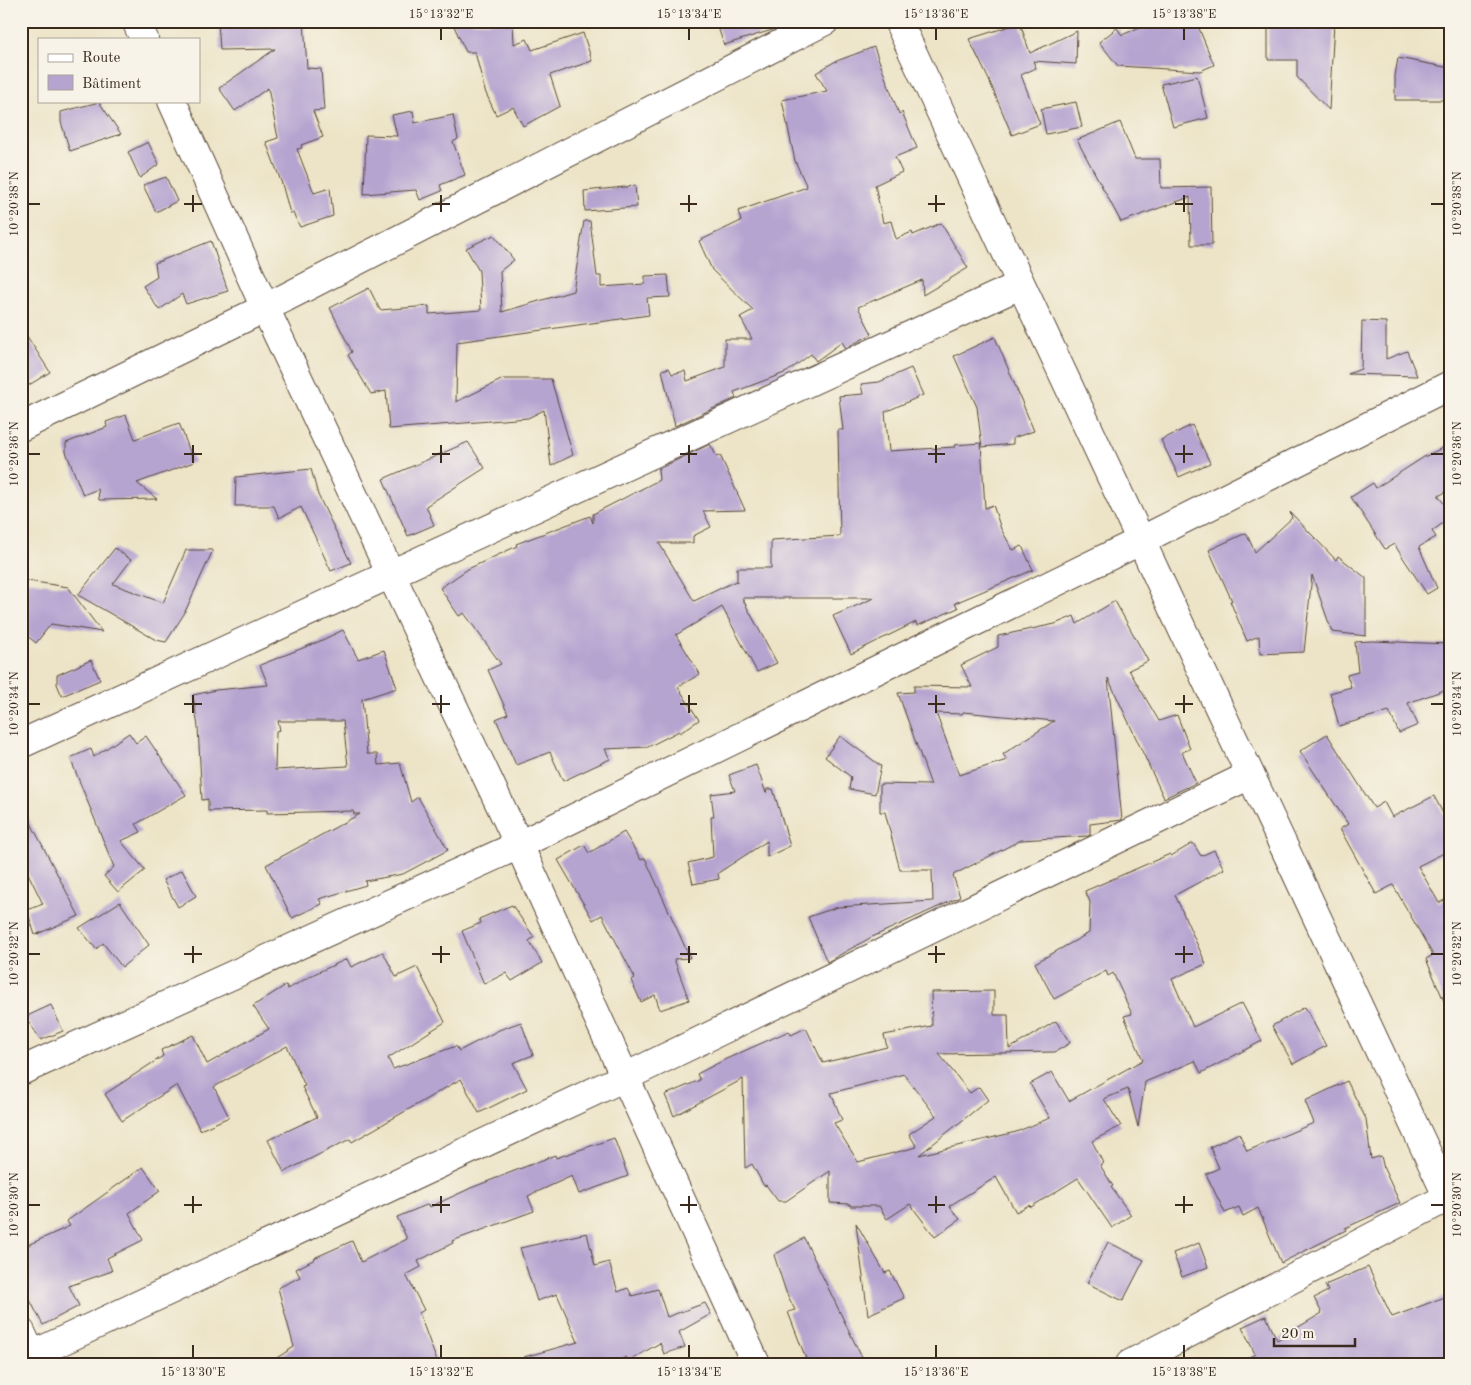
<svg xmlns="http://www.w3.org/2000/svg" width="1471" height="1385" font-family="'Old Standard TT',serif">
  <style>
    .building { fill: #b5a3d0; fill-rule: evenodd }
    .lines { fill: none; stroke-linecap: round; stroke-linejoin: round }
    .minor-casing { stroke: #564637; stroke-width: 30 }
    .tertiary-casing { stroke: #564637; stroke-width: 30 }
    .minor { stroke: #fff; stroke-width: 28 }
    .tertiary { stroke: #fff; stroke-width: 28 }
    .ticks { fill: none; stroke: #3b2a1e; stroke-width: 2 }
    .neatline { fill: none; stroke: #3b2a1e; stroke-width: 2 }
    .ticks-label { font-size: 12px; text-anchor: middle; fill: #3b2a1e }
  </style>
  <rect width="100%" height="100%" fill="#f7f3e8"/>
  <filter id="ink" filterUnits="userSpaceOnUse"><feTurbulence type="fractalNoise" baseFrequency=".02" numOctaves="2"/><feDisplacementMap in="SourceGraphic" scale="10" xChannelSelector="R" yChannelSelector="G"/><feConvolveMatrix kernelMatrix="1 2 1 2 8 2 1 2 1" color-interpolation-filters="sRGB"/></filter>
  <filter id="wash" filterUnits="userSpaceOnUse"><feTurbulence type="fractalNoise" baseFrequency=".0096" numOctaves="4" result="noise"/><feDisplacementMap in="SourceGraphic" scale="20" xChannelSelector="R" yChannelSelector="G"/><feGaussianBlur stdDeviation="1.12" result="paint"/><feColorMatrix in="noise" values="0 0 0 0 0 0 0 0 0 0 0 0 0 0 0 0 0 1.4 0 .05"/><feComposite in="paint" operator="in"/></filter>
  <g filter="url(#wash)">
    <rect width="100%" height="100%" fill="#ede4c7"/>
    <g id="blocks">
      <!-- building -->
      <g class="building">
        <path d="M218 21H304L307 68 321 69 324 110 313 111 323 137 301 145 302 148 297 149 314 193 330 188 333 216 300 227 293 213H290L282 184 266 142 278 138 268 88 235 111 219 88 275 49 220 50Z"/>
        <path d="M716 21H785V24L772 30 724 45Z"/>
        <path d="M1154 21H1196L1214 65 1200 71 1118 66 1099 42 1117 28 1122 35Z"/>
        <path d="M1268 21 1334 23 1329 110 1297 77V60H1268Z"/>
        <path d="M452 22 513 23 514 44 527 39 532 50 583 33 592 61 550 75 560 106 523 126 513 107 496 115 485 91 475 52H466Z"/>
        <path d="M1020 23 1030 53 1077 31 1076 64 1033 61 1036 68 1021 75 1040 124 1012 135 989 80 969 39Z"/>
        <path d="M874 47 899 114 902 112 917 148 895 157 902 172 875 185 883 223 891 221 896 239 912 232 913 235 941 223 968 268 923 295 922 280 858 307 872 334 846 348 842 342 816 361 811 354 787 372 734 392 736 398 675 426 662 370 669 368 672 374 685 371 687 381 725 367V339H752L740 317 753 310 712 270 699 241 741 221 738 211 807 187 795 161 782 100 827 91 816 73 834 62Z"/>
        <path d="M1398 58 1450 68V100H1395V76Z"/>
        <path d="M1197 76 1208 118 1173 127 1161 84Z"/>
        <path d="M99 102 121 134 70 151 61 122V112Z"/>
        <path d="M1076 102 1082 127 1046 134 1041 109Z"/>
        <path d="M413 111 415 123 453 115 458 139 453 142 465 175 440 185 442 191 420 200 416 190 364 194 366 135 397 136 392 115Z"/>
        <path d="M1120 122 1135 159H1160L1161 188 1211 187 1212 245H1191L1190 197 1121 222 1077 140Z"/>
        <path d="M148 142 159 164 140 178 128 152Z"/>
        <path d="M166 177 177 201 156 212 143 185Z"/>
        <path d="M635 186 637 207 585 211 584 191Z"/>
        <path d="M584 221H590L597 276H601V287L645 284V276L668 275 670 297 647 298 649 315 457 342 456 402 503 379H551L573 455 551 466 544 410 528 418 389 429 386 391 371 394 348 355 352 352 330 308 369 288 380 310 429 306V314L481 310 479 271 466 248 494 235 514 260 500 271 502 312 573 291Z"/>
        <path d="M211 241 228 291 186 304 182 294 159 310 143 286 157 277 155 263Z"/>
        <path d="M1362 321 1386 322V359L1407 351 1417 376 1348 374 1361 369Z"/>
        <path d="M21 327 50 372 21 390Z"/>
        <path d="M995 337 1034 431 1013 438V444L982 447 977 407 954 356Z"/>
        <path d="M911 368 923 395 885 412 889 451 955 447 954 445 981 443 985 508 993 505 1001 529 1013 550 1022 546 1033 570 955 603 958 608 917 626 916 622 851 654 833 616 874 598H742L777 663 757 672 722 607 676 635 700 674 678 687 699 720 680 733 679 731 648 747 605 749 610 759 563 781 550 752 516 765 496 719 508 714 488 670 501 664 464 613 459 616 440 588 468 569 517 546 516 544 590 516 593 523V514L659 480 658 469 710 444 717 457 720 455 745 510 703 511 711 527 693 536V543H659L694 601 736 581 737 583V568H771V540L840 536 838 430H843L839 396 863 394 861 384 879 382Z"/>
        <path d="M126 415 135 439 179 423 194 462 137 483 157 499 99 500 98 489 83 495 66 452V443L107 427 106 422Z"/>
        <path d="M1192 425 1210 463 1179 477 1161 440Z"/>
        <path d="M468 442 485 468 426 506 434 525 408 536 383 479Z"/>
        <path d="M1450 444V490L1438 496 1450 511V518L1432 531 1436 537 1419 547 1437 588 1427 594 1394 544 1385 549 1351 497 1373 483 1376 488 1424 457Z"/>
        <path d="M311 469 318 495 351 563 331 571 301 507 279 518 274 506H235L236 477Z"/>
        <path d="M1290 512 1336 560 1338 556 1366 578V636L1332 632 1312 575 1304 652 1260 654 1259 636 1247 641 1230 601H1232L1209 550 1246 533 1255 552 1292 518Z"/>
        <path d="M115 548 131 560 113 584 163 603 186 550H213L184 614 166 642 156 640 78 595Z"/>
        <path d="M21 580 68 587 102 632 51 624 36 643 21 631Z"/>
        <path d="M1115 601 1148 661 1129 670 1159 721 1177 715 1190 749 1182 752 1196 783 1164 798 1108 678 1122 820 1090 824V835L1088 836 1021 840 953 875 960 897 870 938 827 962 808 917 838 907 933 901 932 870H900L885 812H880V784L931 785 898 693 914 692V686L972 687 961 665 998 647V636L1055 624 1074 616 1077 624ZM963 712 1054 721 1003 754 1007 760 959 775 936 713 962 714Z"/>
        <path d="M343 630 358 659 384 650 397 688 362 699 367 754H377L378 765 400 763 411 802 418 797 448 850 403 874 365 881 366 885 319 899 322 904 292 918 266 865 360 814H354L353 811 267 813V810L208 811V799L202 800 198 727 193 695 216 690 268 685 260 665 318 642ZM278 721H343L348 766 275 770 276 731 280 730Z"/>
        <path d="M1372 641 1450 644V688L1408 703 1418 725 1399 733 1389 711 1339 726 1330 693 1351 687 1347 675 1358 672 1355 642Z"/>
        <path d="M91 660 100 680 62 696 57 684V675Z"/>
        <path d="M129 733 136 743 146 736 186 795 136 824 141 832 121 841 145 870 118 892 104 876 114 867 70 758 91 749 94 757Z"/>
        <path d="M1327 734 1374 808 1384 802 1392 817 1434 796 1450 827V850L1418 866 1439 903 1450 897V1015L1426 959 1433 955 1393 885 1376 894 1340 829 1348 824 1300 751Z"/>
        <path d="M840 736 881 766 875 794 849 789 851 777 825 757Z"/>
        <path d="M756 765 766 793 767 789H773L790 846 767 857V841L718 873 719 879 693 884 688 863 713 857 711 817H714L711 794 735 791 729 775Z"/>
        <path d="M21 804 79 916 35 935 27 910 43 904 21 859Z"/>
        <path d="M624 832 641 860 645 858 690 958 674 959 689 1000 660 1010 655 995 641 1002 631 980 635 978 602 915 593 920 558 860 584 845 589 853Z"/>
        <path d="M1193 843 1201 856 1214 850 1224 869 1175 895 1206 964 1172 979 1193 1027 1242 1003 1262 1041 1201 1073 1195 1061 1145 1082 1138 1127 1128 1089 1104 1099 1121 1126 1092 1141 1103 1163 1100 1165 1113 1186 1111 1187 1131 1215 1112 1228 1078 1178 1031 1207 1029 1205 1016 1212 996 1177 949 1206 960 1219 935 1237 910 1204 887 1219 879 1206H850V1204L830 1203V1171L786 1201H778L766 1185 764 1186 752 1164 745 1168 743 1079 674 1116 665 1095 700 1080 697 1074 726 1059 789 1031 791 1035 806 1028 823 1063 887 1047 884 1035 932 1026 931 992 994 991V1015H1008L1009 1049 1056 1021 1070 1043 1055 1052 939 1054 970 1093 979 1087 988 1100 919 1155 1016 1132 1050 1118 1030 1084 1052 1072 1069 1101 1143 1060 1124 1016 1132 1014 1113 973 1108 976 1106 971 1054 999 1035 963 1089 933 1090 902 1085 891 1170 854 1171 856ZM904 1074 936 1116 909 1134 917 1147 858 1162 834 1123 842 1120 831 1093Z"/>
        <path d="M182 870 196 896 178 907 163 880Z"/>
        <path d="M120 902 149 945 122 967 103 943 96 949 79 928Z"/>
        <path d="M512 905 534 937 529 941 542 963 512 981 506 973 484 984 462 931 481 923 479 919Z"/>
        <path d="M383 952 396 977 417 967 445 1022 388 1058 393 1069 456 1046 459 1051 499 1030 521 1022 533 1055 513 1063 527 1089 479 1113 461 1079 352 1142 350 1139 284 1172 268 1140 317 1117 302 1087 305 1086 287 1046 214 1087 229 1117 200 1130 177 1085 122 1121 105 1094 163 1056 161 1050 193 1035 207 1064 269 1029 253 1006 286 985 288 989 314 974 347 959 351 967Z"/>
        <path d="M51 1005 63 1031 41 1040 25 1017Z"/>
        <path d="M1305 1007 1326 1046 1293 1064 1272 1026Z"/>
        <path d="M1347 1081 1366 1119 1371 1159 1381 1156 1384 1169 1400 1203 1345 1228 1346 1230 1281 1263 1258 1208 1243 1216 1239 1207 1225 1213 1206 1174 1219 1168 1210 1147 1239 1133 1247 1151 1314 1123 1305 1101Z"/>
        <path d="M614 1138 628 1176 579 1194 572 1176 528 1196 534 1211 452 1241 453 1243 418 1261 421 1267 406 1275 424 1310 419 1313 438 1364H267L294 1347 278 1288 300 1277 296 1269 315 1259 314 1258 352 1241 361 1262 407 1239 397 1217 429 1204 430 1207 471 1188 555 1155 556 1158Z"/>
        <path d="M143 1167 160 1191 129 1213 143 1240 107 1258 112 1271 69 1286 79 1306 43 1325 21 1283V1248L70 1226 67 1221Z"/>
        <path d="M856 1223 885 1273 890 1271 904 1298 868 1315Z"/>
        <path d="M587 1233 595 1266 609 1262 618 1292 628 1288 632 1296 658 1289 667 1317 705 1303 711 1314 679 1332 685 1347 664 1354 660 1343 628 1361 626 1357 611 1364H524V1357L578 1342 557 1294 537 1301 520 1248Z"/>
        <path d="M804 1238 865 1364H808L788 1312 795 1310 786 1292 774 1255Z"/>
        <path d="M1108 1242 1144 1260 1123 1301 1087 1283Z"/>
        <path d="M1199 1243 1208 1267 1182 1277 1173 1253Z"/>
        <path d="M1368 1267 1392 1317 1450 1295V1364H1238L1255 1354 1242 1327 1266 1316 1277 1340 1322 1313 1314 1298 1328 1291 1325 1285Z"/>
      </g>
    </g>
  </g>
  <g filter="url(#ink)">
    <use href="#blocks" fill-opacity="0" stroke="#564637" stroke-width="1"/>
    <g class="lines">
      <!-- minor casing -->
      <g class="minor-casing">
        <g id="minor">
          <path d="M136 21 144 39"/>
          <path d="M172 101 265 308 519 845 756 1364"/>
          <path d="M21 427 265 308 825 21"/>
          <path d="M21 744 1020 285"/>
          <path d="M21 1071 519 845 1140 541 1450 385"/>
          <path d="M21 1332 36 1364"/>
          <path d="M21 1360 625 1077 1250 775"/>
          <path d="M1130 1364 1450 1196"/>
        </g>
      </g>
      <!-- tertiary casing -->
      <g class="tertiary-casing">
        <path id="tertiary" d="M898 21 1450 1202"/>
      </g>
      <!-- minor -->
      <use href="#minor" class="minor"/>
      <!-- tertiary -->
      <use href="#tertiary" class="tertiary"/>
    </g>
  </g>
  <!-- ticks -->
  <path class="ticks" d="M441 28V40M689 28V40M936 28V40M1184 28V40M193 195V212M441 195V212M689 195V212M936 195V212M1184 195V212M28 204H40M184 204H202M432 204H450M680 204H697M928 204H945M1175 204H1193M1431 204H1444M193 445V463M441 445V463M689 445V463M936 445V463M1184 445V463M28 454H40M184 454H202M432 454H450M680 454H697M928 454H945M1175 454H1193M1431 454H1444M193 695V713M441 695V713M689 695V713M936 695V713M1184 695V713M28 704H40M184 704H202M432 704H450M680 704H697M928 704H945M1175 704H1193M1431 704H1444M193 946V963M441 946V963M689 946V963M936 946V963M1184 946V963M28 954H40M184 954H202M432 954H450M680 954H697M928 954H945M1175 954H1193M1431 954H1444M193 1196V1213M441 1196V1213M689 1196V1213M936 1196V1213M1184 1196V1213M28 1205H40M184 1205H202M432 1205H450M680 1205H697M928 1205H945M1175 1205H1193M1431 1205H1444M193 1345V1358M441 1345V1358M689 1345V1358M936 1345V1358M1184 1345V1358"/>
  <!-- margin -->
  <rect width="1471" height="1385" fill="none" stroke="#f7f3e8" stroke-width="55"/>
  <!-- legend -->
  <rect x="38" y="38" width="162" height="65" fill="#f7f3e8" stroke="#aca397"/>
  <rect x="48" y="54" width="25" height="8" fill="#ffffff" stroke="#aca397"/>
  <text x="82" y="62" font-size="15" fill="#3b2a1e">Route</text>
  <rect x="48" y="75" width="25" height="15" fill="#b5a3d0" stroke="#aca397"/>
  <text x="82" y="88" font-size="15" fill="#3b2a1e">Bâtiment</text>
  <!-- scale -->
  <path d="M1274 1338v8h81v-8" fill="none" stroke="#3b2a1e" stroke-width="2.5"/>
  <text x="1281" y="1338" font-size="15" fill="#3b2a1e" stroke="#f7f3e8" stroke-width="4" paint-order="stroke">20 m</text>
  <rect x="28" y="28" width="1416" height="1330" class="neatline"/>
  <g class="ticks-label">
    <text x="441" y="18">15°13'32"E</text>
    <text x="689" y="18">15°13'34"E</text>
    <text x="936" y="18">15°13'36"E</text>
    <text x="1184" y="18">15°13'38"E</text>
    <text transform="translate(14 204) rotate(-90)" y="4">10°20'38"N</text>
    <text transform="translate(1457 204) rotate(-90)" y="4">10°20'38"N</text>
    <text transform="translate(14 454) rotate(-90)" y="4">10°20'36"N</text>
    <text transform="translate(1457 454) rotate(-90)" y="4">10°20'36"N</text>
    <text transform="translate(14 704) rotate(-90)" y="4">10°20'34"N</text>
    <text transform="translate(1457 704) rotate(-90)" y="4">10°20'34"N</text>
    <text transform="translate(14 954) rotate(-90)" y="4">10°20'32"N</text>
    <text transform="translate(1457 954) rotate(-90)" y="4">10°20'32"N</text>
    <text transform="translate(14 1205) rotate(-90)" y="4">10°20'30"N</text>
    <text transform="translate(1457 1205) rotate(-90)" y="4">10°20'30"N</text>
    <text x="193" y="1376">15°13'30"E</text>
    <text x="441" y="1376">15°13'32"E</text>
    <text x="689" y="1376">15°13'34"E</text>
    <text x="936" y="1376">15°13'36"E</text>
    <text x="1184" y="1376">15°13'38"E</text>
  </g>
</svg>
